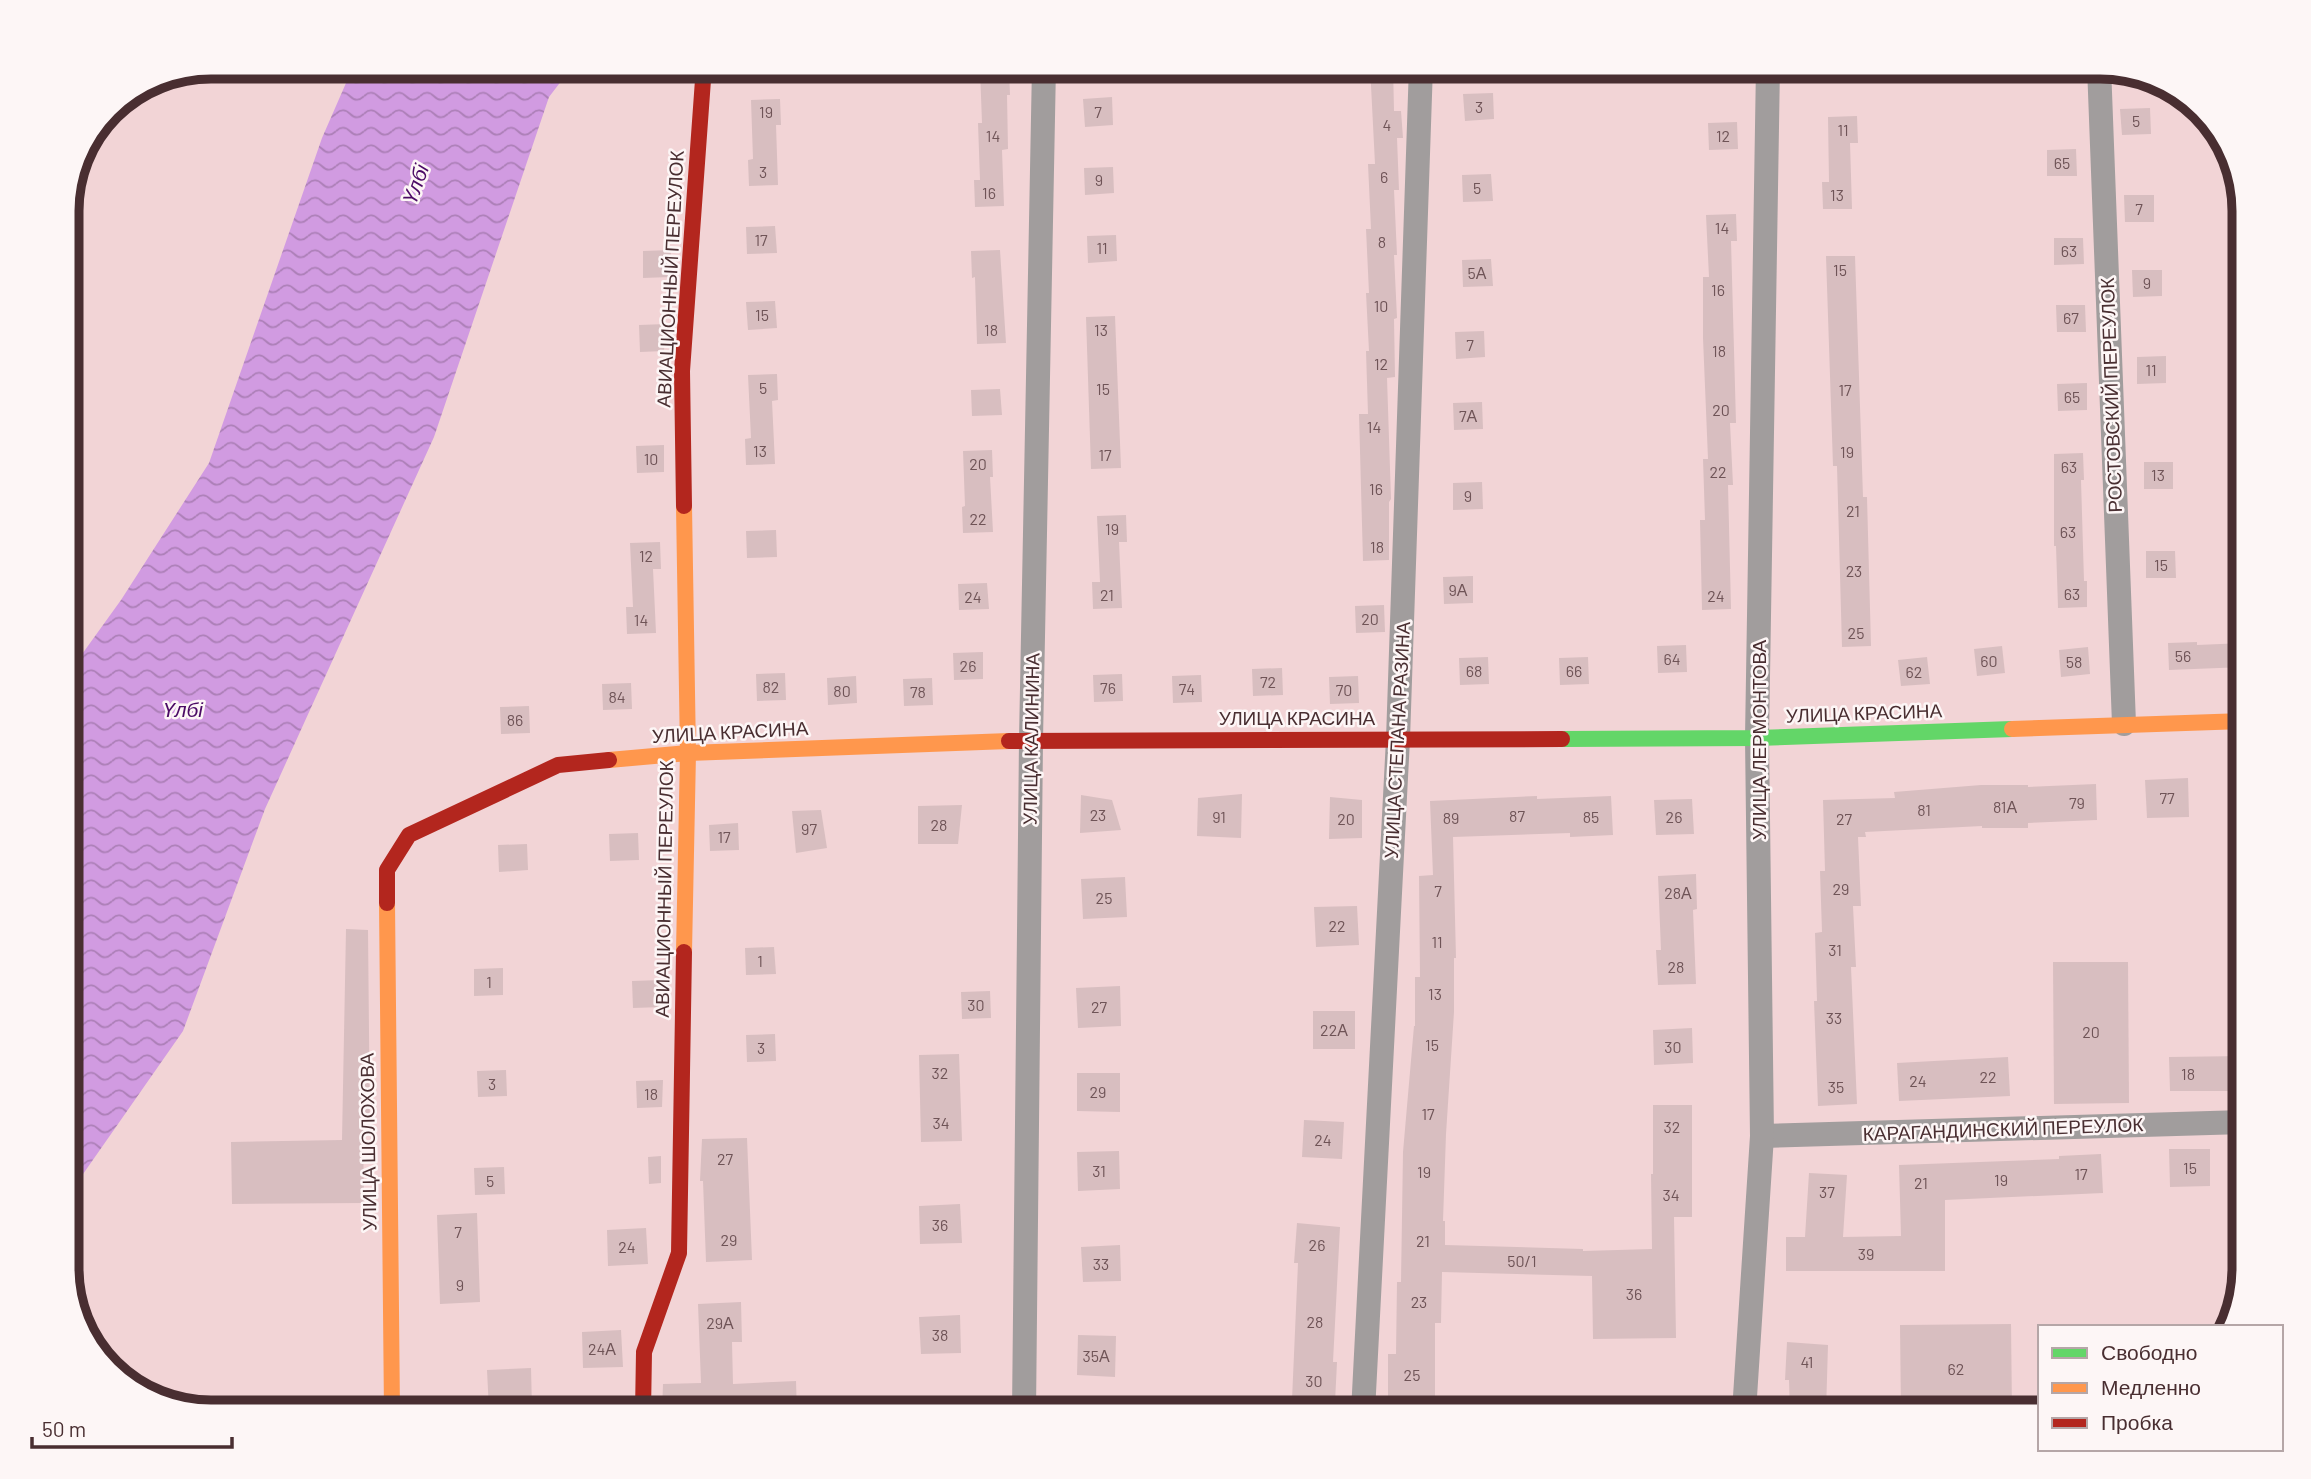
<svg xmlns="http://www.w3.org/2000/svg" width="2311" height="1479" font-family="Barlow,sans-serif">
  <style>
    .water { fill: url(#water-waves) }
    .building { fill: #d8bec0 }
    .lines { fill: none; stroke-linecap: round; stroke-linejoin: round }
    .street { stroke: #a19d9d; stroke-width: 24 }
    .fast { stroke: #63d668; stroke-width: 16 }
    .slow { stroke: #ff974d; stroke-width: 16 }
    .jam { stroke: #b3261e; stroke-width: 16 }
    .labels { text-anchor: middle; stroke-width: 5; stroke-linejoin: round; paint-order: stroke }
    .number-label { font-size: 16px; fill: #6f5457 }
    .street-label { font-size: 19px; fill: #492e31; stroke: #fdf6f6 }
    .water-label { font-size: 21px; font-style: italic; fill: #4b0a65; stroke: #fdf6f6 }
    .rim { fill: none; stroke: #492e31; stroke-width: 9 }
  </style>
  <defs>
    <pattern id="water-waves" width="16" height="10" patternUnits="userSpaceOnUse" patternTransform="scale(1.75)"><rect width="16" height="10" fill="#d19be1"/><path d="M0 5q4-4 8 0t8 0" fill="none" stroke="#ac7fb7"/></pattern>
  </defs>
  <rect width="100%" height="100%" fill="#f2d4d6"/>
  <!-- water -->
  <path class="water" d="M353 67H572L549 97 434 437 265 809 183 1031 67 1197V675L121 600 209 463 322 138Z"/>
  <!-- building -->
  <g class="building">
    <path d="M1370 66H1393L1394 111H1401L1403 138H1397L1399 190H1394L1397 255H1394L1397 318 1394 319 1395 377 1387 378 1391 499 1389 502V560L1363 561 1359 414H1368L1366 351H1369L1366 293H1369L1366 229H1371L1368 164H1375Z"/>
    <path d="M1009 68 1010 95H1007L1008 149 1002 150 1004 206 975 207 974 180H980L978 123H982L980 69Z"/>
    <path d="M1493 93 1494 119 1465 121 1463 94Z"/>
    <path d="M1112 97 1113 125 1085 127 1083 99Z"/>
    <path d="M780 99 781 125H776L778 185 749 186 748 160 753 159 751 100Z"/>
    <path d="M2150 108 2151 134 2122 135 2120 109Z"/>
    <path d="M1857 116 1858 143H1850L1852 209H1823L1822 182H1829L1828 117Z"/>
    <path d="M1737 122 1738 149 1709 150 1708 123Z"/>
    <path d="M2076 149 2077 176H2047V150Z"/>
    <path d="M1113 167 1114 193 1085 195 1084 168Z"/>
    <path d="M1491 174 1493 201 1463 202 1462 175Z"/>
    <path d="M2124 195H2154V222H2125Z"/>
    <path d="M1736 214 1737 241H1731L1736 423H1730L1733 485H1728L1731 609 1702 610 1700 520H1705L1703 459H1708L1703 338V277H1709L1706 215Z"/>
    <path d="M775 226 777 253 747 254 746 227Z"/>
    <path d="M1116 235 1117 261 1088 263 1087 236Z"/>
    <path d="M2054 238H2083L2084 264 2054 265Z"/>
    <path d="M671 250 670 277 643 278V251Z"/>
    <path d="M1000 250 1006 343 977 344 975 277 972 278 971 251Z"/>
    <path d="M1826 256H1855L1863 497H1867L1871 646 1842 647 1837 466H1833Z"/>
    <path d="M1491 259 1493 286 1463 287 1462 260Z"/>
    <path d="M2132 270H2162V296L2133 297Z"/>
    <path d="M775 301 777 328 748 330 746 302Z"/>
    <path d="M2056 305H2085L2086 332H2057Z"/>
    <path d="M1115 316 1121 468 1091 469 1086 317Z"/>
    <path d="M666 324 664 351 640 352 639 325Z"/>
    <path d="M1484 331 1485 357 1456 359 1455 332Z"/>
    <path d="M2166 356V383L2137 384V357Z"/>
    <path d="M777 374 778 400 772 401 775 464 746 465 745 439 751 438 748 375Z"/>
    <path d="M2087 383V410L2058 411 2057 384Z"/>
    <path d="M1000 389 1002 415 972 416 971 390Z"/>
    <path d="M1482 402 1483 429 1454 430 1453 403Z"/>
    <path d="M664 445V472L637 473 636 446Z"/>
    <path d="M992 450 993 477H990L993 532 963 533 962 507 965 506 963 451Z"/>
    <path d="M2083 453 2084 480H2081L2084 581H2087V607L2058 608 2056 546H2054V454Z"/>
    <rect x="2144" y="462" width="29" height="27"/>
    <path d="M1482 482 1483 509 1453 510V483Z"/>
    <path d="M1126 515 1127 542H1119L1122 608 1093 609 1092 582H1100L1097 516Z"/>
    <path d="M776 530 777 557 747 558 746 531Z"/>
    <path d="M660 542 661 569H653L656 633 627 634 626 607H633L630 543Z"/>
    <path d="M2146 551H2175L2176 578H2146Z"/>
    <path d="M1473 576V603L1444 604 1443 577Z"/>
    <path d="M987 583 989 609 959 610 958 584Z"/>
    <path d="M1384 605 1385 632 1356 633 1355 606Z"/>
    <path d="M2197 642V645L2244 643V667L2169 670 2168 643Z"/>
    <path d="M1686 645 1687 672 1658 673 1657 646Z"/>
    <path d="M2002 646 2005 673 1977 676 1974 649Z"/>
    <path d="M2088 647 2090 674 2061 677 2059 650Z"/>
    <path d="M983 652V679L954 680 953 653Z"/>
    <path d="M1488 657 1489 684 1460 685 1459 658Z"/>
    <path d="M1588 657 1589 684 1560 685 1559 658Z"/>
    <path d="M1927 657 1930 684 1901 686 1898 660Z"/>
    <path d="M1282 668 1283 695 1253 696 1252 669Z"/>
    <path d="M785 673 786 700 757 701 756 674Z"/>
    <path d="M1122 674 1123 701 1094 702 1093 675Z"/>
    <path d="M1201 675 1202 702 1173 703 1172 676Z"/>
    <path d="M856 676 857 703 828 705 827 678Z"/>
    <path d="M1358 676 1359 703 1330 704 1329 677Z"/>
    <path d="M932 678 933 705 904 706 903 679Z"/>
    <path d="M631 683 632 709 603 710 602 684Z"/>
    <path d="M529 706 530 733 501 734 500 707Z"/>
    <path d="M2188 778 2189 817 2147 818 2145 780Z"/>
    <path d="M2096 784 2097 820 2028 823V828H1982V826L1865 832 1866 837H1858L1861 906H1853L1856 967H1851L1857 1104 1818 1106 1814 1001H1817L1815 933 1822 932 1820 871H1825L1823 800 1895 798 1894 792 1981 785H2028V787Z"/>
    <path d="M1242 794 1241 838 1197 836 1198 798Z"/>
    <path d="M1081 795 1112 800 1121 830 1080 833Z"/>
    <path d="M1537 796V799L1611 796 1613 835 1570 837V833L1453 837 1456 958H1454V1012L1446 1134 1443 1221H1445V1245L1583 1249V1251L1652 1249 1651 1174H1653V1105H1692V1217H1674L1676 1338 1593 1339 1592 1276 1442 1272 1441 1323H1435V1397L1388 1396V1354H1396L1397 1282H1401L1403 1152 1414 1026H1415V977H1420L1419 876 1433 875 1430 801Z"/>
    <path d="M1330 797 1362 800V838L1329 839Z"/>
    <path d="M1692 799 1694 834 1656 835 1654 800Z"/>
    <path d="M962 805 958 844H918V806Z"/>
    <path d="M821 810 827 848 796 853 792 811Z"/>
    <path d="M738 823 739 850 710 851 709 825Z"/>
    <path d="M638 833 639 860 610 861 609 834Z"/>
    <path d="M527 844 528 870 499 872 498 845Z"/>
    <path d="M1696 874 1697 909 1693 910 1696 984 1658 985 1656 950H1661L1658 876Z"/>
    <path d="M1125 877 1127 917 1083 919 1081 879Z"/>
    <path d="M1357 906 1359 945 1316 947 1314 907Z"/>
    <path d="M346 929 368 930 370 1132H363L364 1203 232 1204 231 1142 342 1140Z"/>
    <path d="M774 947 776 974 746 975 745 948Z"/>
    <path d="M2053 962H2128L2129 1103 2054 1104Z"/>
    <path d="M503 968V995L474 996V969Z"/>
    <path d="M661 980 662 1007 633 1008 632 981Z"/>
    <path d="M1120 986 1121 1026 1078 1028 1076 988Z"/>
    <path d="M990 991 991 1018 962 1019 961 992Z"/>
    <rect x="1313" y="1011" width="42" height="38"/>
    <path d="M1692 1028 1693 1063 1654 1065 1653 1030Z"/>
    <path d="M775 1034 776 1061 747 1062 746 1035Z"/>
    <path d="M959 1054 962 1141 921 1142 919 1055Z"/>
    <path d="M2244 1056V1091H2170L2169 1057Z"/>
    <path d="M2008 1057 2010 1096 1899 1101 1897 1063Z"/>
    <path d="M506 1070 507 1096 478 1097 477 1071Z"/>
    <path d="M1077 1073H1120V1112L1077 1111Z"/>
    <path d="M663 1080 662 1107 637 1108 636 1081Z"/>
    <path d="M1304 1120 1344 1122 1342 1159 1302 1157Z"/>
    <path d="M747 1138 752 1260 706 1262 703 1181H700L702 1139Z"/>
    <path d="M2169 1149H2210V1186L2170 1187Z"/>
    <path d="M1119 1151 1120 1189 1078 1191 1077 1152Z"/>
    <path d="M2101 1154 2103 1193 1945 1200V1271H1786V1237H1805L1809 1173 1847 1175 1843 1237 1901 1236 1899 1165 2059 1159V1156Z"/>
    <path d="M661 1156V1183L649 1184 648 1157Z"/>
    <path d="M504 1167 505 1194 475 1195 474 1168Z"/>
    <path d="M960 1204 962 1243 920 1244 919 1206Z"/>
    <path d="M477 1213 480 1302 440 1304 437 1215Z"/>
    <path d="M1297 1223 1340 1227 1333 1362H1337L1335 1402 1292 1400 1298 1263H1294Z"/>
    <path d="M646 1228 648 1264 608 1266 607 1230Z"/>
    <path d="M1120 1245 1121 1281 1083 1282 1081 1247Z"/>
    <path d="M741 1302 742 1342H732L733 1384 796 1381 797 1412H662L663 1384 701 1383 698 1304Z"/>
    <path d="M960 1315 961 1353 921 1354 919 1317Z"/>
    <path d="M2011 1324 2012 1412H1901L1900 1325Z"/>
    <path d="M621 1330 623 1367 583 1368 582 1332Z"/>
    <path d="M1078 1335 1116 1336 1115 1377 1077 1375Z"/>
    <path d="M1787 1342 1828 1345 1826 1412H1790L1789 1380H1785Z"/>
    <path d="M531 1368 532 1408 489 1410 487 1370Z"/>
  </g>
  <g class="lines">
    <!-- street -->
    <g class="street">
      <path d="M2099 66 2124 724"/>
      <path d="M1762 1136 2244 1122"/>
      <path d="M1024 1412 1031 740 1044 66"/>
      <path d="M1363 1412 1398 739 1421 66"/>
      <path d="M1744 1412 1762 1136 1757 738 1768 66"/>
    </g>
    <!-- fast -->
    <path class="fast" d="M1562 739 1757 738 2012 729"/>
    <!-- slow -->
    <g class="slow">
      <path d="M684 506 688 753 684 952"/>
      <path d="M2012 729 2244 721"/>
      <path d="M609 760 688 753 1009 741"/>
      <path d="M387 903 392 1412"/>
    </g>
    <!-- jam -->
    <g class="jam">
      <path d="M684 506 682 371 704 66"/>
      <path d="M1009 741 1562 739"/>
      <path d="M387 903V870L409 835 558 765 609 760"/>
      <path d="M643 1412 644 1352 679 1253 684 952"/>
    </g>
  </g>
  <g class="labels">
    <!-- number labels -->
    <g class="number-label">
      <text x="1479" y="113">3</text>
      <text x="766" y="118">19</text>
      <text x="1098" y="118">7</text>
      <text x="2136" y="127">5</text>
      <text x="1387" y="131">4</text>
      <text x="1843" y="136">11</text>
      <text x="993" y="142">14</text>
      <text x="1723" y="142">12</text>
      <text x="2062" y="169">65</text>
      <text x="763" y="178">3</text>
      <text x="1384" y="183">6</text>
      <text x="1099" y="186">9</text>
      <text x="1477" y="194">5</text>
      <text x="989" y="199">16</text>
      <text x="1837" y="201">13</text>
      <text x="2139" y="215">7</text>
      <text x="1722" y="234">14</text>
      <text x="761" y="246">17</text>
      <text x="1382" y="248">8</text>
      <text x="1102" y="254">11</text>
      <text x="2069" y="257">63</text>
      <text x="1840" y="276">15</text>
      <text x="1477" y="279">5А</text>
      <text x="2147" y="289">9</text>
      <text x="1718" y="296">16</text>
      <text x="1381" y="312">10</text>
      <text x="762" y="321">15</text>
      <text x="2071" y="324">67</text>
      <text x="991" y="336">18</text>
      <text x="1101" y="336">13</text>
      <text x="1470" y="351">7</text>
      <text x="1719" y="357">18</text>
      <text x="1381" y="370">12</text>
      <text x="2151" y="376">11</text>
      <text x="763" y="394">5</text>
      <text x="1103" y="395">15</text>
      <text x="1845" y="396">17</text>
      <text x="2072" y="403">65</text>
      <text x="1721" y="416">20</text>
      <text x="1468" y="422">7А</text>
      <text x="1374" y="433">14</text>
      <text x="760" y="457">13</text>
      <text x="1847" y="458">19</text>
      <text x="1105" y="461">17</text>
      <text x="651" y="465">10</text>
      <text x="978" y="470">20</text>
      <text x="2069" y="473">63</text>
      <text x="1718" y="478">22</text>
      <text x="2158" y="481">13</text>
      <text x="1376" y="495">16</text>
      <text x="1468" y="502">9</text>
      <text x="1853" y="517">21</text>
      <text x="978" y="525">22</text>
      <text x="1112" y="535">19</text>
      <text x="2068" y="538">63</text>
      <text x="1377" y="553">18</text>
      <text x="646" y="562">12</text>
      <text x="2161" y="571">15</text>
      <text x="1854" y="577">23</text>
      <text x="1458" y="596">9А</text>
      <text x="2072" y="600">63</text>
      <text x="1107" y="601">21</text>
      <text x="1716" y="602">24</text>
      <text x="973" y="603">24</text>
      <text x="1370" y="625">20</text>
      <text x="641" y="626">14</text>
      <text x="1856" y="639">25</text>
      <text x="2183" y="662">56</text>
      <text x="1672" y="665">64</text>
      <text x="1989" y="667">60</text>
      <text x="2074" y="668">58</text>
      <text x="968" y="672">26</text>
      <text x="1474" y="677">68</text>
      <text x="1574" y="677">66</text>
      <text x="1914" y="678">62</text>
      <text x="1268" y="688">72</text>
      <text x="771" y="693">82</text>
      <text x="1108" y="694">76</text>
      <text x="1187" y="695">74</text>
      <text x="1344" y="696">70</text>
      <text x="842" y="697">80</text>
      <text x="918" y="698">78</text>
      <text x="617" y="703">84</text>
      <text x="515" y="726">86</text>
      <text x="2167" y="804">77</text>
      <text x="2077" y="809">79</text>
      <text x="2005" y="813">81А</text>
      <text x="1924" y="816">81</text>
      <text x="1098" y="821">23</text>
      <text x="1517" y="822">87</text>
      <text x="1219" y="823">91</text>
      <text x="1591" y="823">85</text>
      <text x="1674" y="823">26</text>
      <text x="1451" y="824">89</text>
      <text x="1346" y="825">20</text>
      <text x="1844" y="825">27</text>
      <text x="939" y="831">28</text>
      <text x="809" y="835">97</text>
      <text x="724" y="843">17</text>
      <text x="1841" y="895">29</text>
      <text x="1438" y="897">7</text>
      <text x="1678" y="899">28А</text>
      <text x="1104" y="904">25</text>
      <text x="1337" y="932">22</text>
      <text x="1437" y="948">11</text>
      <text x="1835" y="956">31</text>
      <text x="760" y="967">1</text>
      <text x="1676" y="973">28</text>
      <text x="489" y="988">1</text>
      <text x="1435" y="1000">13</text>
      <text x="976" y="1011">30</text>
      <text x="1099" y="1013">27</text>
      <text x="1834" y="1024">33</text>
      <text x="1334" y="1036">22А</text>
      <text x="2091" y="1038">20</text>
      <text x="1432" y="1051">15</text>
      <text x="1673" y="1053">30</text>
      <text x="761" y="1054">3</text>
      <text x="940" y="1079">32</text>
      <text x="2188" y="1080">18</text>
      <text x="1988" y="1083">22</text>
      <text x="1918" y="1087">24</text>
      <text x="492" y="1090">3</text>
      <text x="1836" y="1093">35</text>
      <text x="1098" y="1098">29</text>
      <text x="651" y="1100">18</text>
      <text x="1428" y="1120">17</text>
      <text x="941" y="1129">34</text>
      <text x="1672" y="1133">32</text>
      <text x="1323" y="1146">24</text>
      <text x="725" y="1165">27</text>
      <text x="2190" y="1174">15</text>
      <text x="1099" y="1177">31</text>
      <text x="1424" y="1178">19</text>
      <text x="2081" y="1180">17</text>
      <text x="2001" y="1186">19</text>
      <text x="490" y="1187">5</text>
      <text x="1921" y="1189">21</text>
      <text x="1827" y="1198">37</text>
      <text x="1671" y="1201">34</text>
      <text x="940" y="1231">36</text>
      <text x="458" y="1238">7</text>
      <text x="729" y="1246">29</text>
      <text x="1423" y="1247">21</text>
      <text x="1317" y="1251">26</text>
      <text x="627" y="1253">24</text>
      <text x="1866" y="1260">39</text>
      <text x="1522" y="1267">50/1</text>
      <text x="1101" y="1270">33</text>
      <text x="460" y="1291">9</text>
      <text x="1634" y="1300">36</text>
      <text x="1419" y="1308">23</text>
      <text x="1315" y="1328">28</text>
      <text x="720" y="1329">29А</text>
      <text x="940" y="1341">38</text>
      <text x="602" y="1355">24А</text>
      <text x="1096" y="1362">35А</text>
      <text x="1807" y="1368">41</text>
      <text x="1956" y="1375">62</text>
      <text x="1412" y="1381">25</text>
      <text x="1314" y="1387">30</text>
    </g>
    <!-- street labels -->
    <g class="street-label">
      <text transform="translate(670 279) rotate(-87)" y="7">АВИАЦИОННЫЙ ПЕРЕУЛОК</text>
      <text transform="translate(2111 395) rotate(-92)" y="7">РОСТОВСКИЙ ПЕРЕУЛОК</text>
      <text transform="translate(1864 713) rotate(-2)" y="7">УЛИЦА КРАСИНА</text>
      <text x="1297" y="725">УЛИЦА КРАСИНА</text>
      <text transform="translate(730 732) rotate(-3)" y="7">УЛИЦА КРАСИНА</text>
      <text transform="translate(1031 739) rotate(-89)" y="7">УЛИЦА КАЛИНИНА</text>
      <text transform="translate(1397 740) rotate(-87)" y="7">УЛИЦА СТЕПАНА РАЗИНА</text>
      <text transform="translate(1759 740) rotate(-90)" y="7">УЛИЦА ЛЕРМОНТОВА</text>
      <text transform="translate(664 889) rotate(-89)" y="7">АВИАЦИОННЫЙ ПЕРЕУЛОК</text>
      <text transform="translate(2003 1129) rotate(-2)" y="7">КАРАГАНДИНСКИЙ ПЕРЕУЛОК</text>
      <text transform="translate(368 1142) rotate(-91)" y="7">УЛИЦА ШОЛОХОВА</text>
    </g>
    <!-- water labels -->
    <g class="water-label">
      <text transform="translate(416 184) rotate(-70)" y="7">Үлбі</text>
      <text x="183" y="717">Үлбі</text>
    </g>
  </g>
  <!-- crop -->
  <path d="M0 0H2311V1479H0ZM211 79H2100A132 132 0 0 1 2232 211V1268A132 132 0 0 1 2100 1400H211A132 132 0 0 1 79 1268V211A132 132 0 0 1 211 79Z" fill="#fdf6f6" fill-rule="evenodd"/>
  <path class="rim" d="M211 79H2100A132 132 0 0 1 2232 211V1268A132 132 0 0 1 2100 1400H211A132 132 0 0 1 79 1268V211A132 132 0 0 1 211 79Z"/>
  <!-- legend -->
  <rect x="2038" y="1325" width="245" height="126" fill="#fdf6f6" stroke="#b5a6a7" stroke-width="2"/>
  <rect x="2052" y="1348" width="35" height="10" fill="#63d668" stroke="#b5a6a7" stroke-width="2"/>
  <text x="2101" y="1360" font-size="21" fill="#492e31">Свободно</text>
  <rect x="2052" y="1383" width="35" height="10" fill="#ff974d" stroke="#b5a6a7" stroke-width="2"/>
  <text x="2101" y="1395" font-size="21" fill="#492e31">Медленно</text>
  <rect x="2052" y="1418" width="35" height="10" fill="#b3261e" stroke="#b5a6a7" stroke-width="2"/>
  <text x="2101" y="1430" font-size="21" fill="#492e31">Пробка</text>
  <!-- scale -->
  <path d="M32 1437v10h200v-10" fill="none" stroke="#492e31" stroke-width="3.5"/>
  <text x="42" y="1437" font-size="21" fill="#492e31" stroke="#fdf6f6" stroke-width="5" paint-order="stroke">50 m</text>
</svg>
